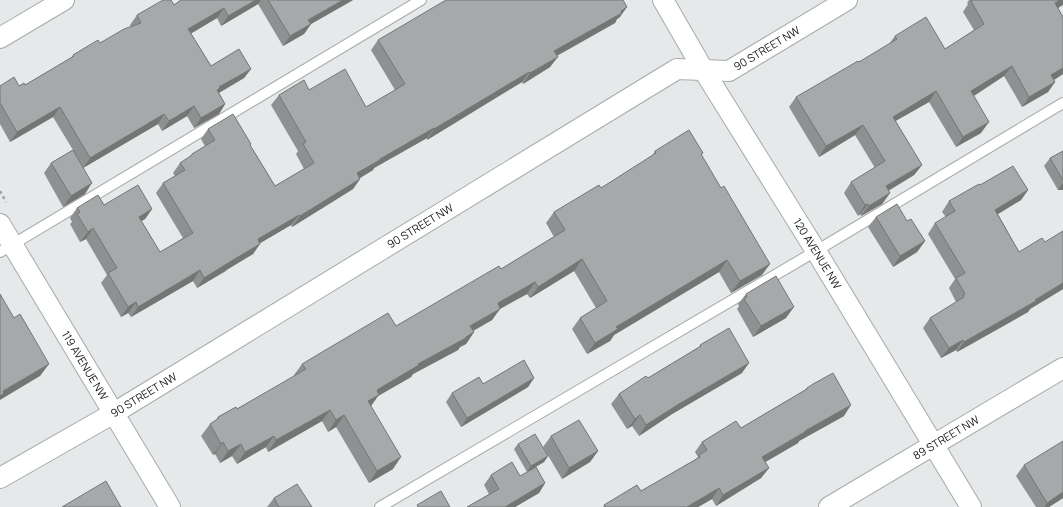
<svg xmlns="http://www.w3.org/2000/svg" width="1063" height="507" font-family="Manrope,sans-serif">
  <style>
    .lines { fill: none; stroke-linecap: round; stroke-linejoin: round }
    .service-casing { stroke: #a6aaab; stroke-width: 12 }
    .minor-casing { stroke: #a6aaab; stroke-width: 22 }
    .path { stroke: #9fa2a2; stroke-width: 2.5; stroke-dasharray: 3 3; stroke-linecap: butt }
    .service { stroke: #fff; stroke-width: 10 }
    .minor { stroke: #fff; stroke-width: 20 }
    .wall { fill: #8e9191 }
    .shaded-wall { fill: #747676 }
    .building { fill: #a5a9a9; stroke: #747676 }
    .labels { text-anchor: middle; stroke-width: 3; stroke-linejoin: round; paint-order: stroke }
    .street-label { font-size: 11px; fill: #161818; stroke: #fff }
  </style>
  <rect width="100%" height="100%" fill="#e5e9e9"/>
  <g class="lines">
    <!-- service casing -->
    <g class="service-casing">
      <g id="service">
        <path d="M0 252 421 0"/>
        <path d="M380 507 816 251 1063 103"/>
      </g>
    </g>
    <!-- minor casing -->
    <g class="minor-casing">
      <g id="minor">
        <path id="s1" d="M663 0 704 71 816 251 971 507"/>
        <path d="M0 38 64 0"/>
        <path id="s2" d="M0 224 170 507"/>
        <path id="s3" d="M0 478 114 413 677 69 729 71 847 0"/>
        <path id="s4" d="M829 507 1063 368"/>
      </g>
    </g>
    <!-- path -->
    <path class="path" d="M0 191 6 202"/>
    <!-- service -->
    <use href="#service" class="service"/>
    <!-- minor -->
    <use href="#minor" class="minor"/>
  </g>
  <!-- wall -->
  <g class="wall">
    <path d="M181 0H353L311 24 304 34 283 46 258 4 221 26 217 18 191 33 211 66 251 69 244 78 219 93 225 104 219 114 194 128 187 116 162 131 158 124 83 168 85 194 63 207 44 173 51 163 73 150 53 117 10 142 0 124V86H19L25 85 71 58 73 55 100 43 131 27 130 25 137 15 174 5Z"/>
    <path d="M969 0H1063L1058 8 1063 17V74L1054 80 1055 82 1048 92 1022 107 1004 76 974 96 981 133 956 147 929 102 895 121 922 165 914 175 888 191 890 193 882 204 861 216 860 214 858 216 844 193 851 182 875 168 855 135 819 157 789 107 796 97 859 62 889 44 895 36 945 49 974 30 963 12 968 4 967 3Z"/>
    <path d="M620 17 617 19 615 23 557 56 550 67 523 84 522 82 427 140V138L374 168 373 170 360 178V179L353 189 292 227 291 225 260 243 253 254 227 269 226 271 197 288 193 281 131 317 128 313 121 317 101 283 107 275 86 239 80 242 70 224 72 222 70 218 77 208 104 205 152 209 145 219 141 221 160 252 183 238 156 193 163 183 175 176 173 173 180 163 190 157 192 154 205 146 201 139 208 129 250 145 275 186 304 169 296 154 298 151 271 105 279 95 309 90 366 107 395 90 371 50 378 40Z"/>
    <path d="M655 151 703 153 701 155 762 275 731 293 719 272 614 335 610 341 587 354 572 329 580 318 596 308 574 271 530 298 527 294 500 308 492 320 473 331 474 332 466 344 460 347 458 350 413 374 411 377 378 396 371 406 393 469 369 483 336 427 328 432 322 421 268 452 266 447 237 464 232 456 220 463 215 454 213 455 201 436 210 424 216 420 218 417 237 409 295 376 294 375 302 364 396 326 501 269 554 237 546 223 554 212 601 188 652 156Z"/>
    <path d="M1063 151V190H1058L1044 166 1050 158Z"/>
    <path d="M980 185 1028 190 1021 200 998 214 1019 252 1045 242 1063 231V289L1030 309 1028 312 957 352 956 350 941 358 923 328 930 318 956 302 949 288 955 279 928 234 935 223 946 217 942 212 949 201Z"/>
    <path d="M876 217 907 221 925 241 917 252 893 267 868 227Z"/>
    <path d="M746 294 786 318 753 337 737 309 739 306 738 304Z"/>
    <path d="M700 345 742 373 672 414 639 436 632 426 627 429 611 404 619 394 648 378 699 347Z"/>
    <path d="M534 378 528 387 461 427 446 402 452 393 483 384Z"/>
    <path d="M807 388 844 416 799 441 798 443 765 462 769 468 761 478 716 506 712 499 698 507H603L604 505 641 491 696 459 698 457 695 452 702 442 741 428 805 390Z"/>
    <path d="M551 436 598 451 590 462 562 479 543 447Z"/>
    <path d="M518 444 548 456 544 462 527 472 514 449Z"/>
    <path d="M1024 465 1063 498 1049 507H1036L1016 476Z"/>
    <path d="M491 475 520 476 545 483 539 493 515 507H467L489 494 484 485Z"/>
    <path d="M274 498 312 507H267Z"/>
  </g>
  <!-- shaded-wall -->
  <g class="shaded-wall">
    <path d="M256 0H261L258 4 221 26 228 16Z"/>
    <path d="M343 0H353L311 24 304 34 283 46 290 36 308 20Z"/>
    <path d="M1060 0H1063V5L1048 14 1055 3Z"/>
    <path d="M627 7 620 17 617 19 615 23 547 61 554 51Z"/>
    <path d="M224 8 217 18 182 39 188 29Z"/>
    <path d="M558 57 550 67 523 84 530 73Z"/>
    <path d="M1012 66 1004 76 964 102 971 91Z"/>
    <path d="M1063 68V74L1044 86 1051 75Z"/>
    <path d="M251 69 244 78 215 95 210 100 219 87Z"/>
    <path d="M529 72 522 82 427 140 434 129Z"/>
    <path d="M1055 82 1048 92 1022 107 1029 97Z"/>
    <path d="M936 91 929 102 885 127 893 117Z"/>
    <path d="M225 104 219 114 194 128 201 118Z"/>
    <path d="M194 106 187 116 162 131 169 121Z"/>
    <path d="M60 107 53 117 10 142 17 132Z"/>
    <path d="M164 114 158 124 83 168 90 158Z"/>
    <path d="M989 122 981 133 956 147 963 137Z"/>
    <path d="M863 125 855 135 819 157 826 146Z"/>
    <path d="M434 128 427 138 374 168 373 170 350 184 357 173 380 159Z"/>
    <path d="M922 165 914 175 878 197 886 186Z"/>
    <path d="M360 179 353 189 292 227 300 216Z"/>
    <path d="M92 183 85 194 63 207 71 196Z"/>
    <path d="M1063 183V190H1058Z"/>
    <path d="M1028 190 1021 200 988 220 995 210Z"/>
    <path d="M890 193 882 204 861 216 869 206Z"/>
    <path d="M868 204 860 214 858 216 865 205Z"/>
    <path d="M152 209 145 219 132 227 139 217Z"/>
    <path d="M299 215 291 225 250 249 258 239Z"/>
    <path d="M93 228 86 239 80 242 88 232Z"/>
    <path d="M925 241 917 252 893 267 900 256Z"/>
    <path d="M260 244 253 254 197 288 204 278Z"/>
    <path d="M582 259 574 271 530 298 538 287Z"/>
    <path d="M727 260 719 272 614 335 610 341 587 354 595 343 616 327Z"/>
    <path d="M770 264 762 275 731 293 740 281Z"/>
    <path d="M200 270 193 281 131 317 138 307Z"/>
    <path d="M535 282 527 294 489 315 498 303Z"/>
    <path d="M1063 283V289L1030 309 1028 312 957 352 964 342Z"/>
    <path d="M136 302 128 313 121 317 128 307Z"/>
    <path d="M794 307 786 318 753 337 761 326Z"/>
    <path d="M500 309 492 320 462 337 470 326Z"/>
    <path d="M474 332 466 344 460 347 458 350 413 374 411 377 378 396 371 406 360 413 377 390 418 364Z"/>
    <path d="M963 340 956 350 941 358 949 348Z"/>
    <path d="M749 363 742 373 672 414 639 436 646 425 679 404Z"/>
    <path d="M49 364 40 376 0 400V395L3 391Z"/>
    <path d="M534 378 528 387 461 427 467 418Z"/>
    <path d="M851 405 844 416 799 441 798 443 755 468 762 457 805 431Z"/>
    <path d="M330 410 322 421 268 452 276 440Z"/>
    <path d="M344 415 336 427 328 432 336 420Z"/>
    <path d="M640 415 632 426 627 429 635 419Z"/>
    <path d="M274 436 266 447 237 464 245 452Z"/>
    <path d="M223 442 215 454 213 455 221 444Z"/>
    <path d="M241 444 232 456 220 463 228 451Z"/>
    <path d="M598 451 590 462 562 479 569 468Z"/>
    <path d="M548 456 544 462 527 472 531 466Z"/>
    <path d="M401 457 393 469 369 483 377 471Z"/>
    <path d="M769 468 761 478 716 506 723 495Z"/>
    <path d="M545 483 539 493 515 507H505Z"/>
    <path d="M719 488 712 499 698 507H687Z"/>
    <path d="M1063 492V498L1049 507H1044L1047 503Z"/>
  </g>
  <!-- building -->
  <g class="building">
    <path d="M163 0H171L174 5 181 0H256L228 16 224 8 188 29 211 66 239 49 251 69 219 87 220 88 217 90 225 104 201 118 194 106 169 121 164 114 90 158 60 107 17 132 0 103V86L14 77 19 86 24 83 25 85 74 56 73 55 98 40 100 43 124 29 141 23 137 15Z"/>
    <path d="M268 0H343L308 20 311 24 290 36Z"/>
    <path d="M446 0H623L627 7 621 11 622 13 554 51 558 57 530 73 529 72 434 129V128L380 159V160L357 173 360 179 300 216 299 215 258 239 260 244 233 260 204 278 200 270 138 307 136 302 128 307 108 273 117 268 93 228 88 232 77 214 80 212 77 208 98 195 104 205 138 185 152 209 139 217 160 252 193 233 163 183 185 170 180 163 192 155V154L215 140 208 129 233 114 251 144 250 145 275 186 314 163 303 144 306 142 279 95 304 80 309 90 345 69 366 107 405 84 378 40Z"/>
    <path d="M973 0H1060L1055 3 1063 17V68L1051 75 1055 82 1029 97 1012 66 971 91 989 122 963 137 936 91 893 117 922 165 886 186 890 193 869 206 868 204 865 205 851 182 885 161 863 125 826 146 796 97 858 61 859 62 897 39 895 36 926 17 945 49 984 24 971 1Z"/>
    <path d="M689 130 703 153 701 154 721 188 724 186 770 264 740 281 727 260 616 327 618 329 595 343 580 318 607 301 582 259 538 287 535 282 498 303 500 309 470 326 474 332 466 337V338L418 364 419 365 377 390 379 395 368 401 401 457 377 471 344 415 336 420 330 410 276 440 274 436 245 452 241 444 228 451 223 442 221 444 210 424 219 418 218 417 236 407 237 409 306 369 302 364 388 313 396 326 499 266 501 269 565 230 554 212 599 185 601 188 656 153 655 151Z"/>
    <path d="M73 150 92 183 71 196 51 163Z"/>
    <path d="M1063 151V180L1050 158Z"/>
    <path d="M1013 166 1028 190 995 210 1019 252 1042 238 1045 242 1063 231V283L1035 300 1036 301 964 342 963 340 949 348 930 318 964 297 963 295 965 294 956 278 965 273 935 223 955 211 949 201 979 184 980 185Z"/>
    <path d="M897 204 907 221 911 219 925 241 900 256 876 217Z"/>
    <path d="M776 276 794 307 761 326 744 299 747 297 746 294Z"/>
    <path d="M0 294 14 318 20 314 49 364 3 391 4 393 0 396Z"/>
    <path d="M729 328 749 363 679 404 646 425 640 415 635 419 619 394 646 376 648 378 701 346 700 345Z"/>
    <path d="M524 360 534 378 467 418 452 393 479 377 483 384Z"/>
    <path d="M833 373 851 405 805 431V432L762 457 769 468 723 495 719 488 687 507H606L604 505 637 485 641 491 700 457 699 455 707 450 702 442 736 421 741 428 807 389V388L813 384Z"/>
    <path d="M579 420 598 451 569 468 551 436Z"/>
    <path d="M535 434 548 456 531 466 518 444Z"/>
    <path d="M1063 441V492L1047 503 1024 465Z"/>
    <path d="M512 462 520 476 536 467 545 483 505 507H467L499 489 491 475Z"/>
    <path d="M106 481 121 507H62Z"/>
    <path d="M297 484 312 507H279L274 498Z"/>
    <path d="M441 491 450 507H418L417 505Z"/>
  </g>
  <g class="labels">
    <!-- street labels -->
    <g class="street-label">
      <text dy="4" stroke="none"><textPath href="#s3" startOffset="887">90 STREET NW</textPath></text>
      <text dy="4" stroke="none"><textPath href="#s3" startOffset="490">90 STREET NW</textPath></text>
      <text dy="4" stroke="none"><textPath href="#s1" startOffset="297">120 AVENUE NW</textPath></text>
      <text dy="4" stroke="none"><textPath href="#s2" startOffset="165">119 AVENUE NW</textPath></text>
      <text dy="4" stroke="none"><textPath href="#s3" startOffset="166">90 STREET NW</textPath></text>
      <text dy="4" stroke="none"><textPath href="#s4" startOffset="136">89 STREET NW</textPath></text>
    </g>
  </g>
</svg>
